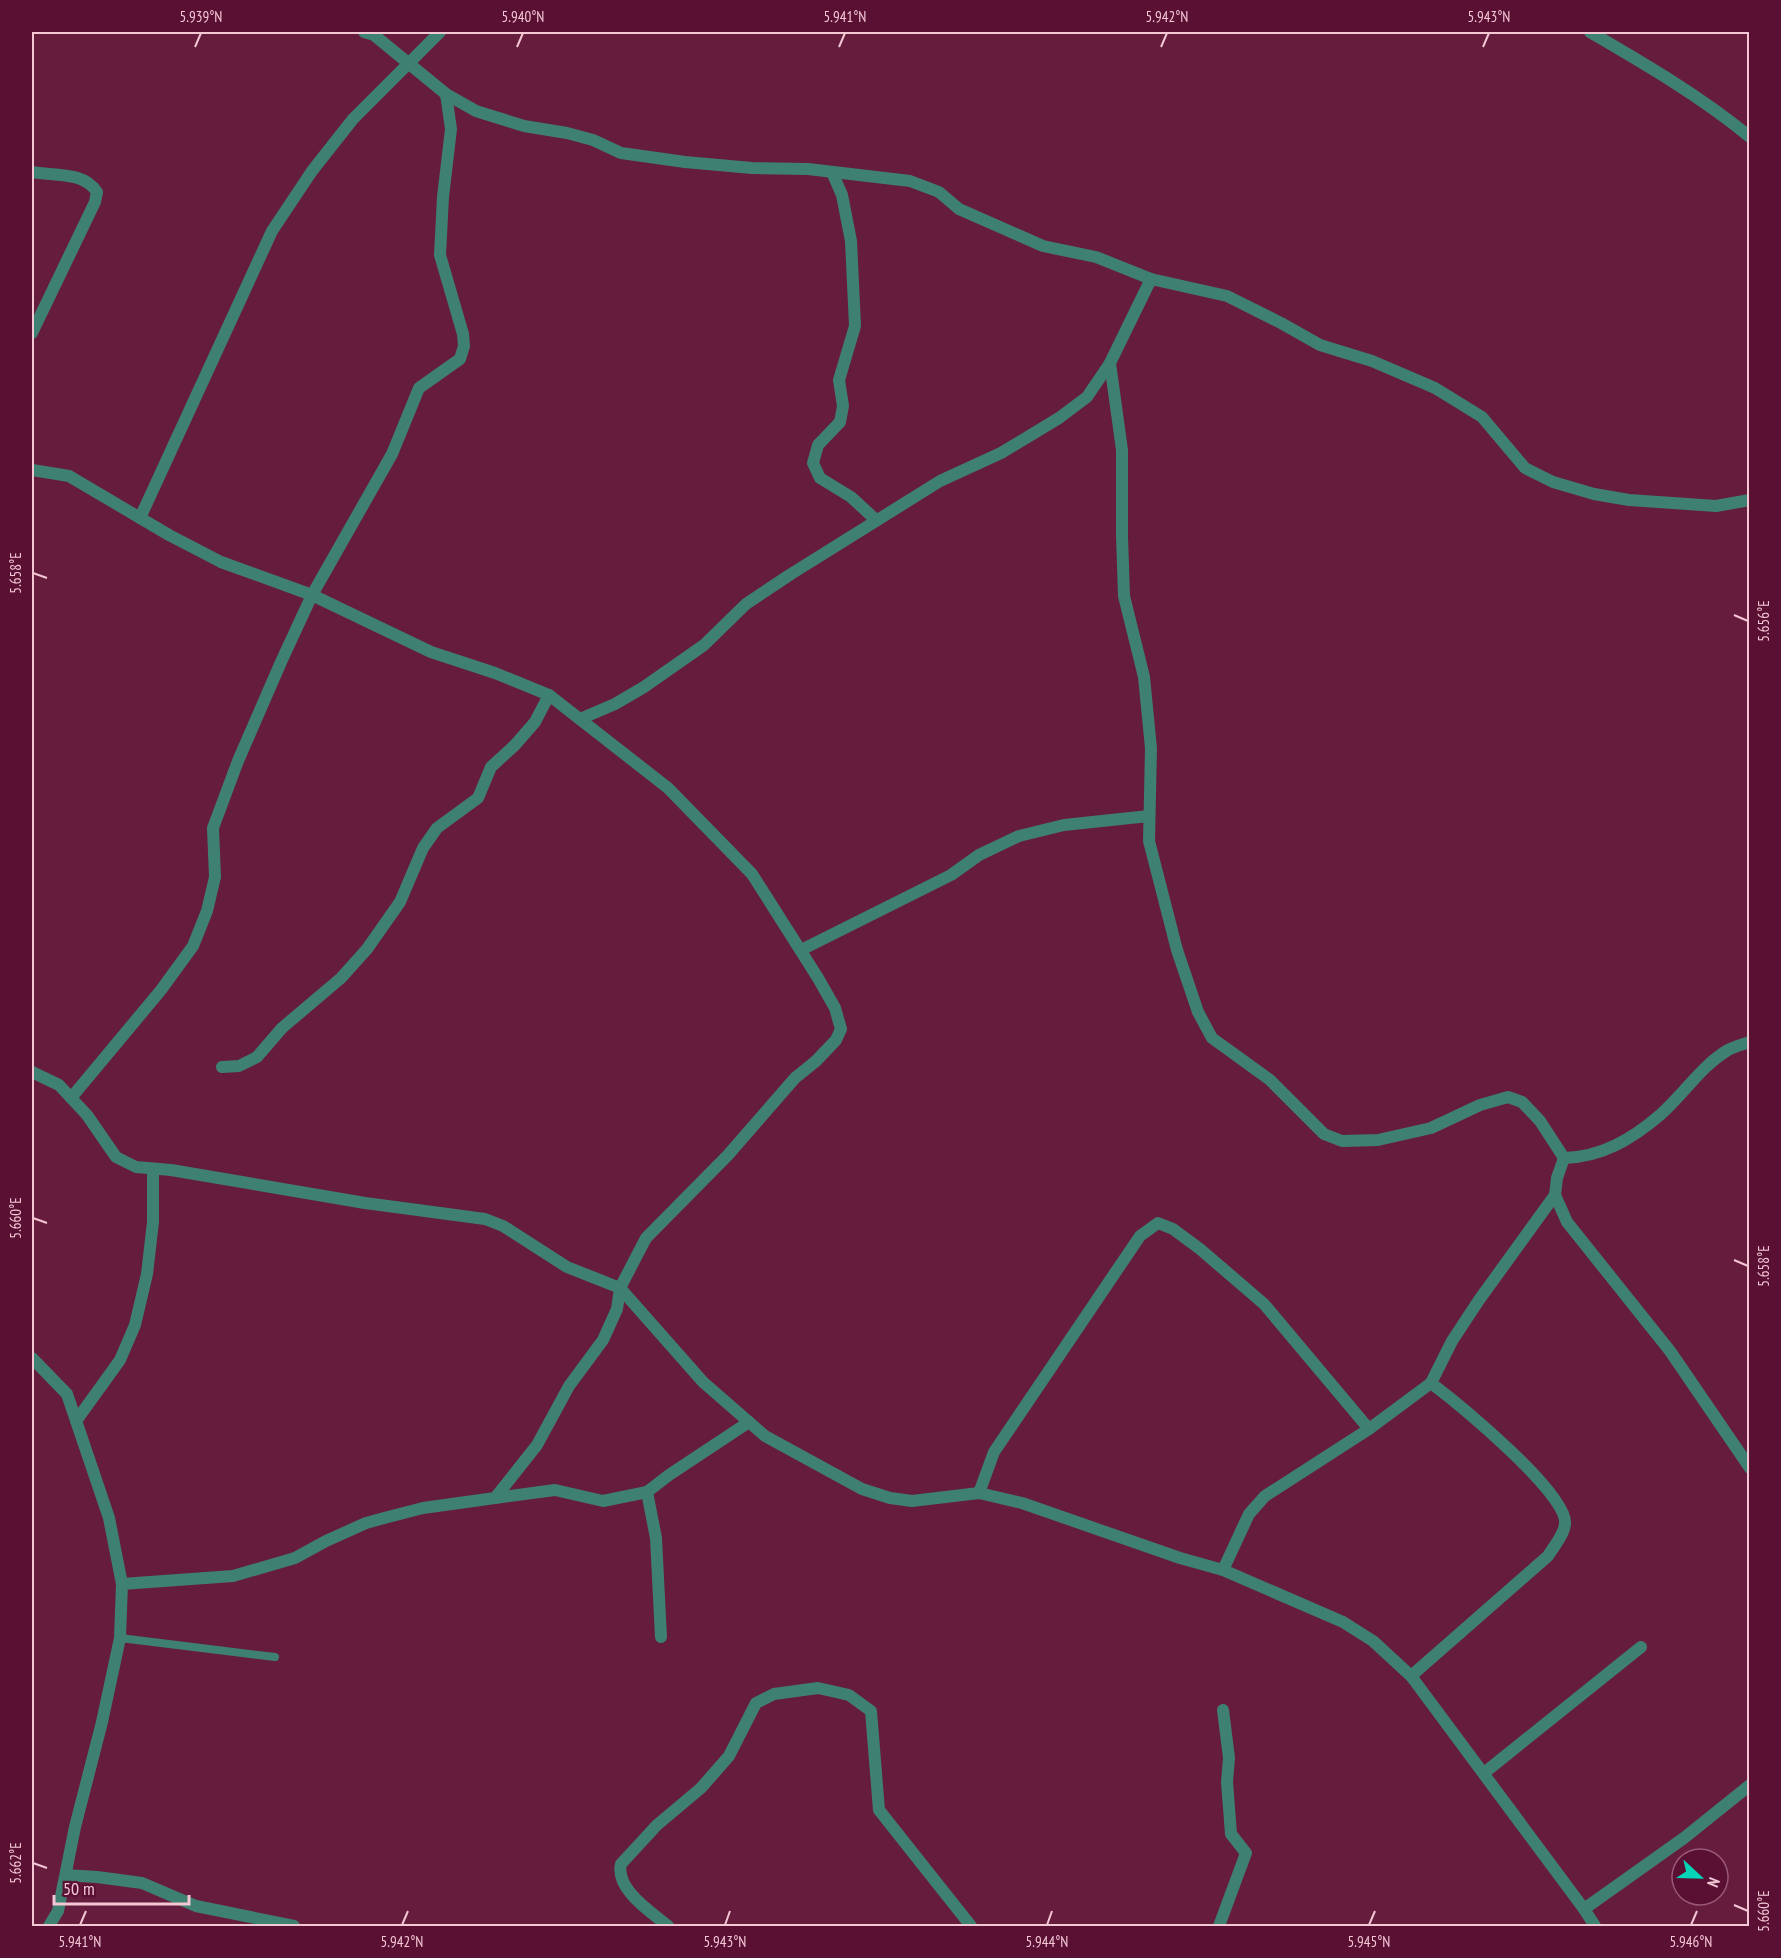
<svg xmlns="http://www.w3.org/2000/svg" width="1781" height="1958" font-family="'PT Sans Narrow',sans-serif">
  <style>
    .lines { fill: none; stroke-linecap: round; stroke-linejoin: round }
    .service { stroke: #3e8071; stroke-width: 8 }
    .minor { stroke: #3e8071; stroke-width: 12 }
    .ticks { fill: none; stroke: #f4c7d5; stroke-width: 2 }
    .neatline { fill: none; stroke: #f4c7d5; stroke-width: 2 }
    .ticks-label { font-size: 15px; text-anchor: middle; fill: #f4c7d5 }
  </style>
  <rect width="100%" height="100%" fill="#661c3d"/>
  <g class="lines">
    <!-- service -->
    <path class="service" d="M120 1638 275 1657"/>
    <!-- minor -->
    <g class="minor">
      <path d="M364 32 374 35 446 94 476 111 524 126 567 133 593 140 621 153 685 162 752 168 808 169 910 181 939 192 959 209 1043 246 1096 257 1151 279 1227 296 1281 323 1320 345 1372 361 1435 388 1482 417 1525 468 1553 482 1594 494 1629 500 1716 506 1750 500"/>
      <path d="M1590 32C1645 64 1700 96 1750 137"/>
      <path d="M32 172C53 176 83 171 97 192L95 202 32 333"/>
      <path d="M832 172 842 195 851 241 855 326 839 380 843 406 840 422 818 445 813 463 820 478 851 497 876 520"/>
      <path d="M1110 363 1122 450V536L1124 596 1144 677 1151 748 1149 841 1177 950 1198 1012 1212 1038 1270 1080 1324 1134 1342 1141 1378 1140 1431 1128 1480 1105 1508 1097 1522 1102 1540 1121 1564 1158C1602 1157 1632 1139 1660 1115 1683 1095 1701 1066 1728 1050 1734 1047 1743 1044 1750 1042"/>
      <path d="M32 470 69 476 169 535 221 562 312 595 431 652 495 673 549 695 668 788 752 874 818 978 835 1008 841 1029 836 1040 816 1061 795 1078 728 1155 646 1238 620 1288 617 1309 603 1340 569 1386 537 1445 495 1498 423 1508 388 1517 366 1523 326 1541 295 1558 233 1576 122 1584"/>
      <path d="M140 518 272 231 312 171 353 119 440 32"/>
      <path d="M580 719 615 704 644 687 704 645 746 604 791 574 940 481 1001 453 1059 418 1087 397 1110 363 1151 279"/>
      <path d="M801 950 951 875 979 855 1019 836 1064 825 1149 816"/>
      <path d="M222 1067 239 1066 257 1057 282 1028 341 978 367 949 400 902 423 848 437 828 478 798 491 767 515 745 535 722 549 695"/>
      <path d="M32 1072 59 1085 87 1115 116 1157 136 1167 171 1170 365 1203 485 1219 503 1226 567 1267 620 1288 703 1382 765 1436 862 1489 890 1498 912 1501 979 1493 1022 1503 1180 1558 1223 1570 1343 1622 1373 1641 1411 1676 1584 1909 1595 1926"/>
      <path d="M71 1098 161 990 193 946 207 911 215 877 213 828 238 761 281 662 312 595 392 454 419 388 460 359 464 346 463 334 440 255 443 197 451 129 446 94"/>
      <path d="M1564 1158 1557 1178 1555 1195 1567 1222 1670 1351 1750 1468"/>
      <path d="M32 1358 67 1394 109 1518 122 1584 120 1638 102 1722 75 1827 58 1911 49 1926"/>
      <path d="M1431 1383 1452 1341 1479 1300 1555 1195"/>
      <path d="M76 1421 120 1360 135 1325 147 1274 153 1222V1169"/>
      <path d="M1369 1429 1431 1383C1456 1402 1569 1494 1565 1524 1564 1535 1554 1546 1548 1556L1411 1676"/>
      <path d="M647 1492 656 1538 661 1637"/>
      <path d="M979 1493 994 1452 1140 1236 1158 1223 1173 1229 1200 1249 1264 1304 1369 1429 1265 1496 1249 1514 1223 1570"/>
      <path d="M495 1498 555 1490 603 1501 647 1492 669 1475 749 1422"/>
      <path d="M1484 1773 1641 1647"/>
      <path d="M66 1875 97 1877 142 1883 196 1906 294 1926"/>
      <path d="M1584 1909 1684 1838 1750 1785"/>
      <path d="M668 1926C651 1912 615 1889 621 1864L657 1825 701 1788 729 1756 756 1703 774 1694 818 1688 849 1695 871 1711 879 1810 971 1926"/>
      <path d="M1219 1926 1246 1853 1231 1834 1227 1782 1229 1758 1223 1710"/>
    </g>
  </g>
  <!-- ticks -->
  <path class="ticks" d="M195 47 201 33M517 47 523 33M839 47 845 33M1161 47 1167 33M1483 47 1489 33M33 573 47 578M1734 615 1748 621M33 1218 47 1223M1734 1260 1748 1266M33 1863 47 1868M1734 1905 1748 1911M80 1925 86 1911M402 1925 408 1911M725 1925 730 1911M1047 1925 1052 1911M1369 1925 1375 1911M1691 1925 1697 1911"/>
  <!-- border -->
  <rect width="1781" height="1958" fill="none" stroke="#5a1033" stroke-width="66"/>
  <!-- north arrow -->
  <g transform="translate(1700 1877) rotate(112)"><circle r="28" fill="#5a1033" stroke="#985974" stroke-width="1.5"/>
  <path d="M0-4.5L10 22L0 15L-10 22Z" fill="#05d5b6"/>
  <text y="-9" font-size="16" font-weight="bold" text-anchor="middle" fill="#f4c7d5">N</text>
  </g>
  <!-- scale -->
  <path d="M54 1895v9h135v-9" fill="none" stroke="#f4c7d5" stroke-width="3"/>
  <text x="63" y="1895" font-size="18" fill="#f4c7d5" stroke="#5a1033" stroke-width="4.5" paint-order="stroke">50 m</text>
  <rect x="33" y="33" width="1715" height="1892" class="neatline"/>
  <g class="ticks-label">
    <text x="201" y="22">5.939°N</text>
    <text x="523" y="22">5.940°N</text>
    <text x="845" y="22">5.941°N</text>
    <text x="1167" y="22">5.942°N</text>
    <text x="1489" y="22">5.943°N</text>
    <text transform="translate(16 573) rotate(-90)" y="5">5.658°E</text>
    <text transform="translate(1764 621) rotate(-90)" y="5">5.656°E</text>
    <text transform="translate(16 1218) rotate(-90)" y="5">5.660°E</text>
    <text transform="translate(1764 1266) rotate(-90)" y="5">5.658°E</text>
    <text transform="translate(16 1863) rotate(-90)" y="5">5.662°E</text>
    <text transform="translate(1764 1911) rotate(-90)" y="5">5.660°E</text>
    <text x="80" y="1947">5.941°N</text>
    <text x="402" y="1947">5.942°N</text>
    <text x="725" y="1947">5.943°N</text>
    <text x="1047" y="1947">5.944°N</text>
    <text x="1369" y="1947">5.945°N</text>
    <text x="1691" y="1947">5.946°N</text>
  </g>
</svg>
